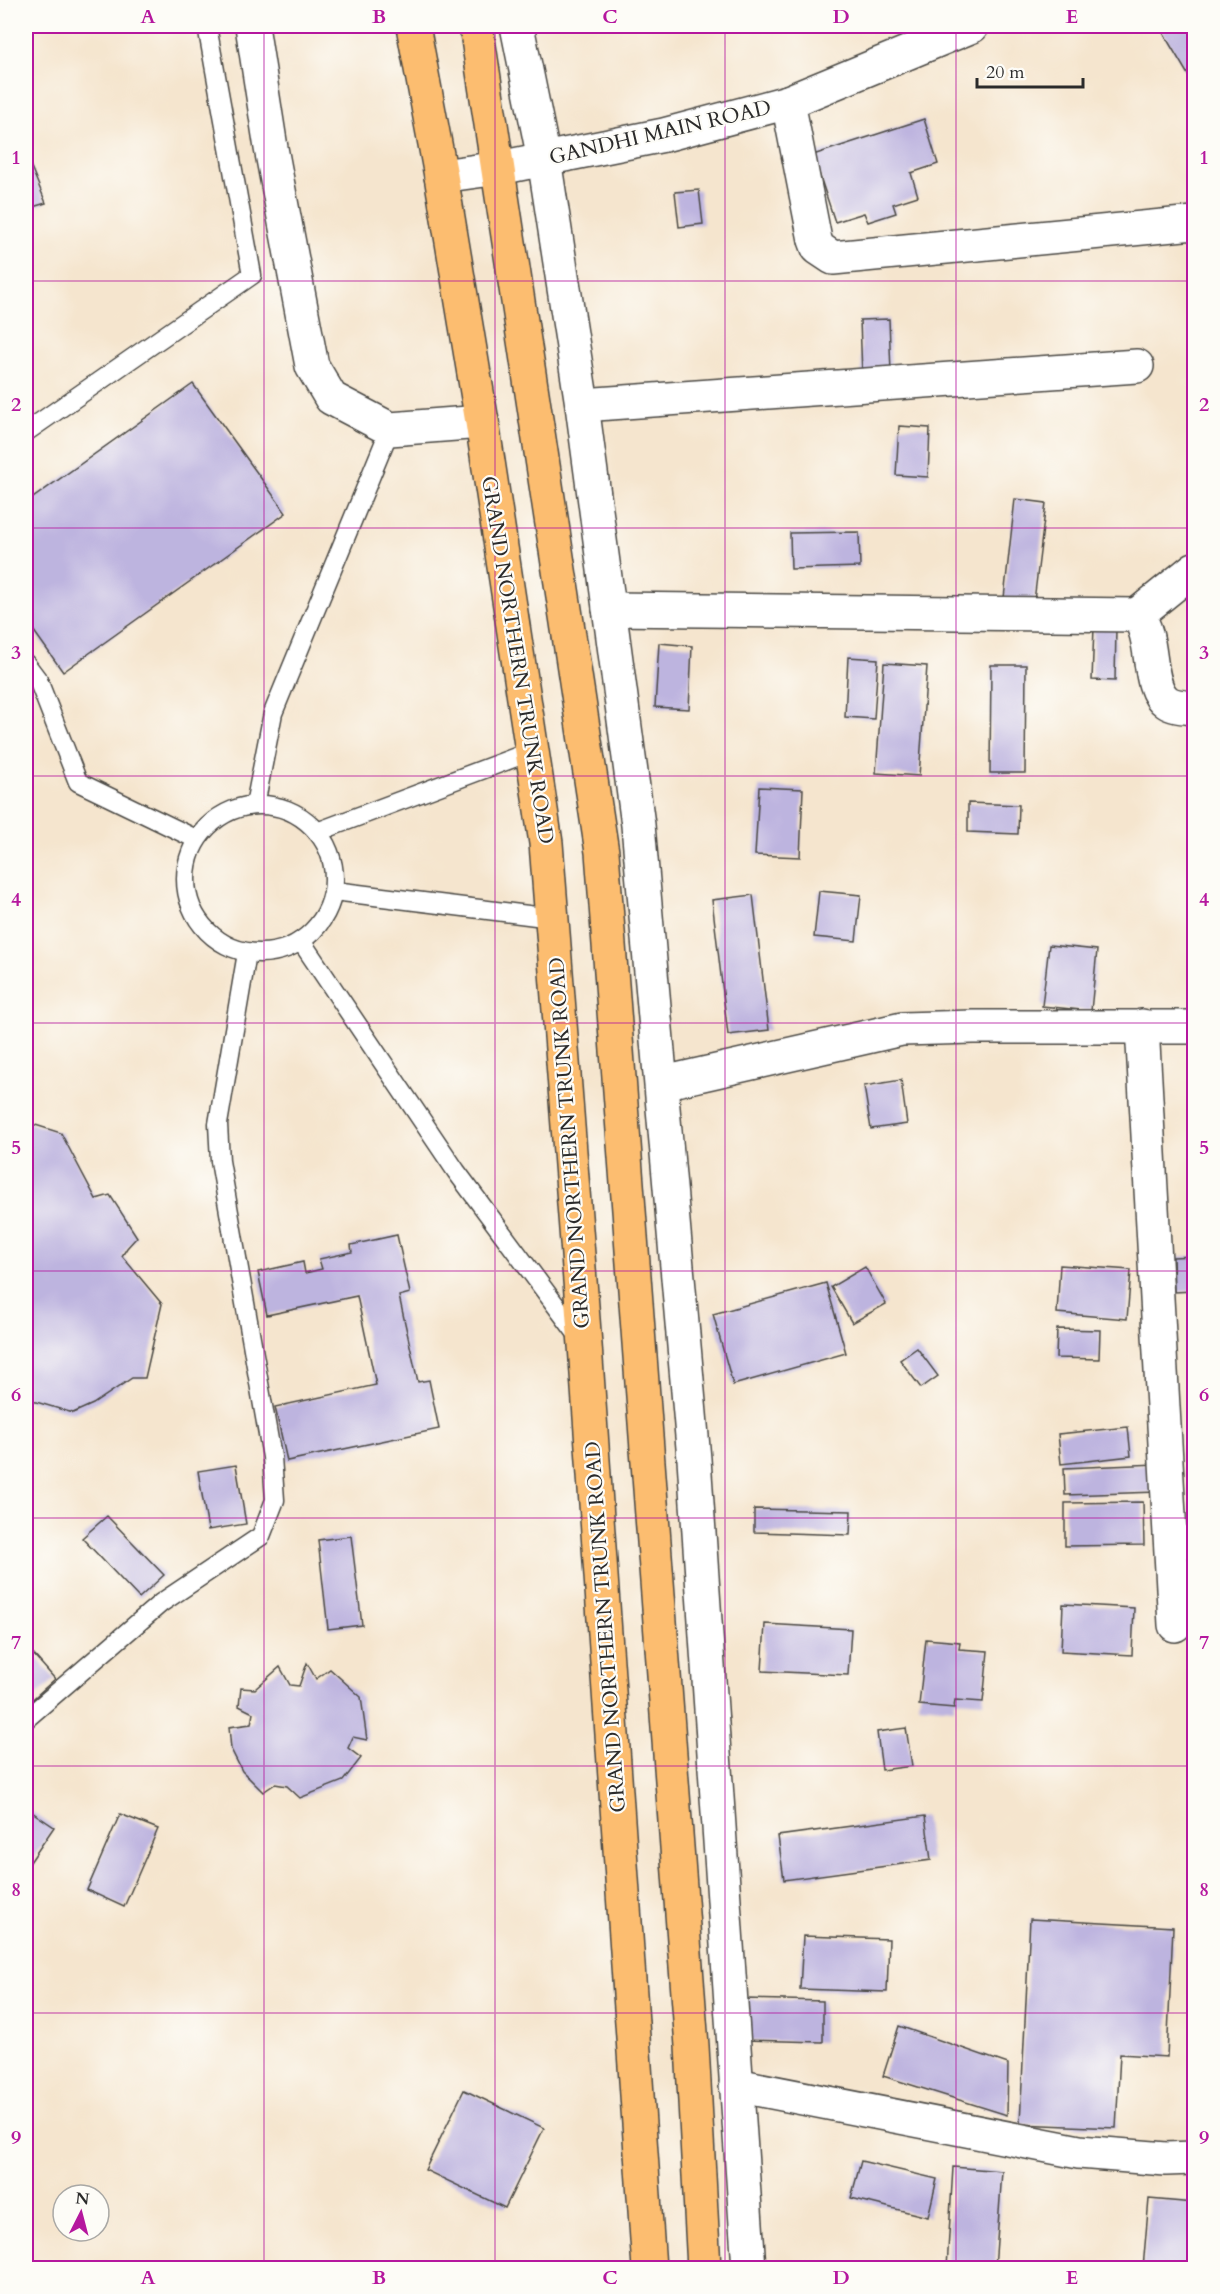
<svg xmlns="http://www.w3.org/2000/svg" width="1220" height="2294" font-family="Cardo,serif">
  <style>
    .building { fill: #bdb4df }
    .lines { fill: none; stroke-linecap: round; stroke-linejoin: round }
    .service-casing { stroke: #494743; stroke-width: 21 }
    .minor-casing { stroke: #494743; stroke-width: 36 }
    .tertiary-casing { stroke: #494743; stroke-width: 36 }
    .trunk-casing { stroke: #494743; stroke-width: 36 }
    .service { stroke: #fff; stroke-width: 18 }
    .minor { stroke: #fff; stroke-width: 33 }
    .tertiary { stroke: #fff; stroke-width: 33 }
    .trunk { stroke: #fcbd6f; stroke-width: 33 }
    .grid { fill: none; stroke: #b5179e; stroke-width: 1.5; stroke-opacity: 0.55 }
    .labels { text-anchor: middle; stroke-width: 4.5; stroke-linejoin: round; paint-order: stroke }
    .street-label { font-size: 21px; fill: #2b2b2b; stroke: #fdfcf7 }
    .neatline { fill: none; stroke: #b5179e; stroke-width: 2 }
    .grid-label { font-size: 20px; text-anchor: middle; font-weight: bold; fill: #b5179e }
  </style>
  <rect width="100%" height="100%" fill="#fdfcf7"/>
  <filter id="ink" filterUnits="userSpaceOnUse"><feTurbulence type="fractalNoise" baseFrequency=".0167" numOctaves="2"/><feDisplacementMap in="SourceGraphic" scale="12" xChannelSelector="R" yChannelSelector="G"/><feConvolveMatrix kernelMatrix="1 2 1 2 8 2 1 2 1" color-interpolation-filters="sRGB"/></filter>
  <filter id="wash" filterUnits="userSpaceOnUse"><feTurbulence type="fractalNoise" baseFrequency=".008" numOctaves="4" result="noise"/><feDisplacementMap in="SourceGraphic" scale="24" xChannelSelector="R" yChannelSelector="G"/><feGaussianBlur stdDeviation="1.35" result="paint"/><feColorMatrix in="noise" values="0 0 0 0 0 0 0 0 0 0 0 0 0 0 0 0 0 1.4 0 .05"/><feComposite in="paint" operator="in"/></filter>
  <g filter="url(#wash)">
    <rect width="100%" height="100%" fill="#f5e5ce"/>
    <g id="blocks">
      <!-- building -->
      <g class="building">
        <path d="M1159 26H1194V85Z"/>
        <path d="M924 119 938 164 911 173 918 196 893 204 896 213 868 222 864 213 835 222 813 155Z"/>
        <path d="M26 155 46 203 26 209Z"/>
        <path d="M699 190 703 224 679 227 675 192Z"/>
        <path d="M889 319 891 373 862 375 860 320Z"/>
        <path d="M193 384 286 513 63 672 26 620V503Z"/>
        <path d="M899 426 930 428 928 477 896 475Z"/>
        <path d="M1015 499 1046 503 1034 601 1004 598Z"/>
        <path d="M859 532 860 567 791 569 790 533Z"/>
        <path d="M1094 627H1116L1115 681 1092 680Z"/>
        <path d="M659 643 692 646 689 709 655 707Z"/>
        <path d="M848 657 878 659 874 719 845 717Z"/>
        <path d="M884 663 927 666 919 776 876 773Z"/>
        <path d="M991 665H1026L1025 773H990Z"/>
        <path d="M759 787 803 789 800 857 755 855Z"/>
        <path d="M968 803 1019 805 1018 834 968 832Z"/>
        <path d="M819 891 861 895 856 941 814 937Z"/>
        <path d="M753 895 769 1030 728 1035 712 900Z"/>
        <path d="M1049 945 1097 950 1091 1011 1042 1006Z"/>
        <path d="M901 1080 907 1124 871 1129 864 1086Z"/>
        <path d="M26 1122 61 1133 96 1199 110 1195 137 1237 127 1248 122 1256 162 1304 145 1378H132L93 1404 73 1413 26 1399Z"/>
        <path d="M397 1235 410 1293 399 1296 418 1382 429 1380 439 1429 287 1461 275 1407 376 1385 357 1296 267 1315 258 1272 303 1262 305 1273 322 1269 319 1259 352 1252 351 1245Z"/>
        <path d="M1194 1256V1291L1174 1292 1173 1257Z"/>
        <path d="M1060 1265 1131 1270 1127 1319 1057 1313Z"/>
        <path d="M865 1267 886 1304 852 1323 831 1287Z"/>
        <path d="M826 1283 846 1353 733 1385 713 1314Z"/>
        <path d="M1057 1329 1100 1330 1099 1359 1056 1358Z"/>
        <path d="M917 1348 938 1376 921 1388 900 1360Z"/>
        <path d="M1128 1427 1131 1456 1061 1464 1058 1434Z"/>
        <path d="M1157 1464 1158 1492 1065 1495 1064 1468Z"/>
        <path d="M236 1465 246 1524 208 1530 198 1471Z"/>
        <path d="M1143 1502 1144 1545 1065 1546V1503Z"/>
        <path d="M754 1509 851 1511 850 1535 754 1532Z"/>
        <path d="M107 1516 164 1575 139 1598 82 1538Z"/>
        <path d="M351 1536 362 1625 328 1629 318 1540Z"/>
        <path d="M1063 1604 1134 1608 1132 1655 1061 1651Z"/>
        <path d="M765 1624 851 1629 848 1675 762 1671Z"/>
        <path d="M926 1639 960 1642 959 1649 988 1651 983 1702 955 1700 954 1708 919 1705Z"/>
        <path d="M26 1646 55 1679 26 1705Z"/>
        <path d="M307 1663 316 1679 330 1669 361 1697 367 1740 353 1737 348 1748 361 1758 343 1781 300 1798 287 1786 275 1784 263 1792 242 1771 231 1749 229 1727 251 1724 253 1713 239 1706 241 1688 255 1689 280 1667 290 1685 299 1686Z"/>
        <path d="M906 1728 912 1766 882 1770 877 1732Z"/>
        <path d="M26 1808 54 1827 26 1868Z"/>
        <path d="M120 1814 158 1829 124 1907 87 1890Z"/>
        <path d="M925 1816 931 1860 784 1880 778 1836Z"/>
        <path d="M1030 1919 1173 1927 1167 2057 1120 2054 1116 2128 1020 2124Z"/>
        <path d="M803 1936 889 1939 887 1992 800 1989Z"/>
        <path d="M747 1999 823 2001V2042L745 2040Z"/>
        <path d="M899 2026 1008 2064 1007 2115 883 2076Z"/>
        <path d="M464 2090 544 2128 505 2208 425 2170Z"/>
        <path d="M861 2161 937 2179 928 2217 851 2198Z"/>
        <path d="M953 2167 1002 2171 995 2268H947Z"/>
        <path d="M1149 2199 1194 2203V2259L1189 2258V2268H1143Z"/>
      </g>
    </g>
  </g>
  <g filter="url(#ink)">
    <use href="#blocks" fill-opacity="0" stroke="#494743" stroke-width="1.5"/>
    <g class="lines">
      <!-- service casing -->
      <g class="service-casing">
        <g id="service">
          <path d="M26 432 252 275 207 26"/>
          <path d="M26 664 38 680 78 782 196 839"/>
          <circle cx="260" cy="879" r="74"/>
          <path d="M255 805 273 713 390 429"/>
          <path d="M317 832 532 751"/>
          <path d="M334 891 552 918"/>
          <path d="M301 941 456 1171 580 1338"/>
          <path d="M26 1719 161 1603 261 1536 275 1500 272 1457 220 1161 218 1124 247 953"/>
        </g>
      </g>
      <!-- minor casing -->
      <g class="minor-casing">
        <g id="minor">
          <path d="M252 26 271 148 312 366 331 398 390 429 482 422"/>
          <path d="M788 102 815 240 818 248 833 258 1194 223"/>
          <path d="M582 405 1137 366"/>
          <path d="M609 609 1137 615C1156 637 1145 687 1167 702 1174 707 1186 707 1194 708"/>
          <path d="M1137 615 1194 569"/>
          <path d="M1142 1026 1175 1625"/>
          <path d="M663 1083 902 1029 973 1027H1194"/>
        </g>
      </g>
      <!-- tertiary casing -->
      <g class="tertiary-casing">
        <g id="tertiary">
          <path d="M517 26 544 159 582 405 638 825 694 1459 749 2268"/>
          <path d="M441 176 499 168 664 135 788 102 972 26"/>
          <path d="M736 2085 1079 2152 1166 2159 1194 2158"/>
        </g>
      </g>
      <!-- trunk casing -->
      <g class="trunk-casing">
        <g id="trunk">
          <path d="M413 26 441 176 482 422 546 843 585 1345 649 2268"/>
          <path d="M476 26 602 852 692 2046 704 2268"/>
        </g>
      </g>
      <!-- service -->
      <use href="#service" class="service"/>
      <!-- minor -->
      <use href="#minor" class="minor"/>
      <!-- tertiary -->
      <use href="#tertiary" class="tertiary"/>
      <!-- trunk -->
      <use href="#trunk" class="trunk"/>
    </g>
  </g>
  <!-- grid -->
  <path class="grid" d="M264 26V2268M495 26V2268M725 26V2268M956 26V2268M26 281H1194M26 528H1194M26 776H1194M26 1023H1194M26 1271H1194M26 1518H1194M26 1766H1194M26 2013H1194"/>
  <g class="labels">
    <!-- street labels -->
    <g class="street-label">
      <text transform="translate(660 132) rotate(-13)" y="7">GANDHI MAIN ROAD</text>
      <text transform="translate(518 660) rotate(81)" y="7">GRAND NORTHERN TRUNK ROAD</text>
      <text transform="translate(569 1143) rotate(-94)" y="7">GRAND NORTHERN TRUNK ROAD</text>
      <text transform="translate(605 1627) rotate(-94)" y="7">GRAND NORTHERN TRUNK ROAD</text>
    </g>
  </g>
  <!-- margin -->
  <rect width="1220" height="2294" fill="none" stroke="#fdfcf7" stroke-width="66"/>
  <!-- north arrow -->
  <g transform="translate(81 2213) rotate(6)"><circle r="28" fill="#fdfcf7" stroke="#a9a8a5" stroke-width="1.5"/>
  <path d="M0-4.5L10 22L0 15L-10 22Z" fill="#b5179e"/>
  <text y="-9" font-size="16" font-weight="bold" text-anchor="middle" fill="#2b2b2b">N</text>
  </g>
  <!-- scale -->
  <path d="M977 78v9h106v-9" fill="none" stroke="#2b2b2b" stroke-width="3"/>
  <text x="986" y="78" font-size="18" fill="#2b2b2b" stroke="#fdfcf7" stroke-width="4.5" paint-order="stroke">20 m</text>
  <rect x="33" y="33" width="1154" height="2228" class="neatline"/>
  <g class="grid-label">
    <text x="148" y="23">A</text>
    <text x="379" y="23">B</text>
    <text x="610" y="23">C</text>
    <text x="841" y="23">D</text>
    <text x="1072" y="23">E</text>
    <text x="16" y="164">1</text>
    <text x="1204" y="164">1</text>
    <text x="16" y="411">2</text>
    <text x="1204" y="411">2</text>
    <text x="16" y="659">3</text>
    <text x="1204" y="659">3</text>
    <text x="16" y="906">4</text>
    <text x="1204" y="906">4</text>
    <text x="16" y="1154">5</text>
    <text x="1204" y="1154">5</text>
    <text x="16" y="1401">6</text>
    <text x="1204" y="1401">6</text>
    <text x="16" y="1649">7</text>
    <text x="1204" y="1649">7</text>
    <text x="16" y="1896">8</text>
    <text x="1204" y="1896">8</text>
    <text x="16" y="2144">9</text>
    <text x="1204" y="2144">9</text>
    <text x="148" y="2284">A</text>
    <text x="379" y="2284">B</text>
    <text x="610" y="2284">C</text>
    <text x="841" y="2284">D</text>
    <text x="1072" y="2284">E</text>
  </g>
</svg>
